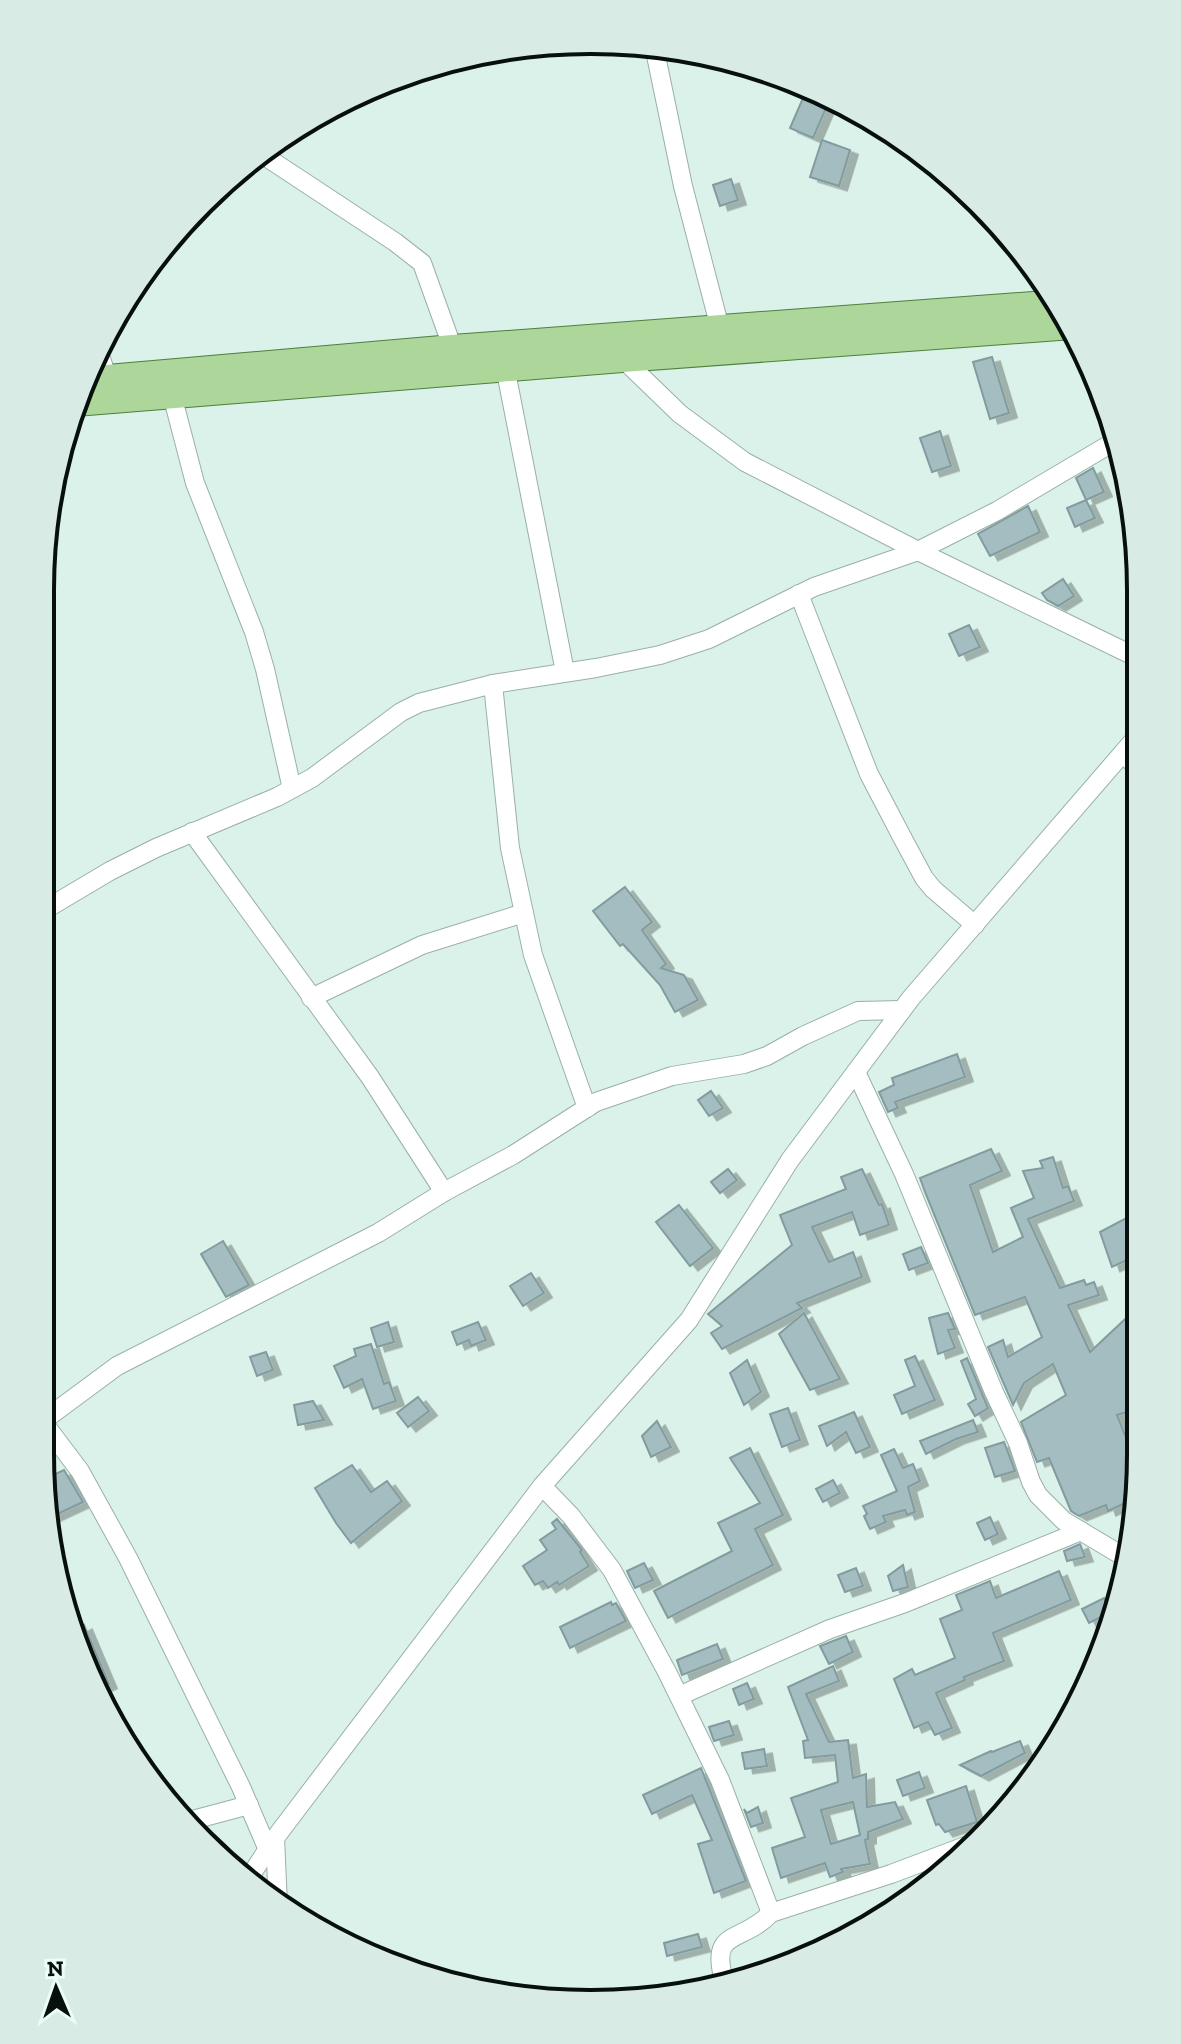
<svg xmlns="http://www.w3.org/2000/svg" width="1181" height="2044" font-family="'Zilla Slab',serif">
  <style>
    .building { fill: #a4bdc1; stroke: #829b9e; stroke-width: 2; fill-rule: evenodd; filter: url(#shadow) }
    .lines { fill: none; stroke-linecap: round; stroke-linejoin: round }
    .street-casing { stroke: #99b0a7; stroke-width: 20 }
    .primary-casing { stroke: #4e7f3d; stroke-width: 30 }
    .street { stroke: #fff; stroke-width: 18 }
    .primary { stroke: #acd69a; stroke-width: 28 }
    .rim { fill: none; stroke: #08100d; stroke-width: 4 }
  </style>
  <defs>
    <filter id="shadow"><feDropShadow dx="8" dy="4.5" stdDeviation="0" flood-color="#0004"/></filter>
  </defs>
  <rect width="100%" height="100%" fill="#daf2e9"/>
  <!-- building -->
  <g class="building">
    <path d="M803 98 826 108 813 138 790 128Z"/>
    <path d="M822 140 850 150 839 186 810 177Z"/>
    <path d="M731 179 738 200 720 206 713 185Z"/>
    <path d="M992 357 1009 413 990 419 973 362Z"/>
    <path d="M940 431 951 466 932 472 920 438Z"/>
    <path d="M1093 468 1104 492 1086 500 1076 478Z"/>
    <path d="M1086 500 1095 518 1075 527 1067 508Z"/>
    <path d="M1028 506 1040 532 990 556 978 534Z"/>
    <path d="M1063 579 1074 596 1058 606 1047 600 1042 593Z"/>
    <path d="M969 625 980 647 959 656 949 634Z"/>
    <path d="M625 887 652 922 642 930 666 964 661 968 684 975 698 1000 675 1012 660 985 623 944 620 946 593 911Z"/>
    <path d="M957 1054 965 1077 895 1102 898 1108 888 1112 879 1092 894 1085 892 1078Z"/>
    <path d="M711 1091 723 1108 709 1116 698 1100Z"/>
    <path d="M991 1149 1002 1171 970 1185 993 1252 1023 1237 1011 1208 1034 1198 1023 1171 1043 1168 1040 1161 1053 1157 1063 1188 1068 1186 1074 1201 1028 1219 1060 1288 1084 1280 1086 1285 1094 1282 1099 1295 1068 1305 1090 1352 1140 1305V1408L1117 1415 1135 1460 1140 1458V1490L1138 1497 1108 1511 1106 1505 1079 1516 1071 1511 1049 1458 1037 1462 1021 1422 1066 1395 1053 1364 1024 1383 1013 1405 988 1347 1003 1340 1008 1357 1042 1337 1025 1297 975 1315 925 1192 920 1178Z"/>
    <path d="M728 1169 737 1180 720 1193 711 1182Z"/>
    <path d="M862 1169 879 1205 882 1204 889 1225 860 1235 852 1212 812 1227 829 1262 853 1252 862 1277 797 1303 802 1308 722 1349 711 1333 722 1326 708 1314 792 1245 780 1215 846 1189 841 1177Z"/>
    <path d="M679 1205 713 1248 690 1266 656 1222Z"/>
    <path d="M1132 1215 1140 1230V1254L1112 1267 1100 1232Z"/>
    <path d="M223 1241 249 1285 226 1297 201 1254Z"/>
    <path d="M921 1247 928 1263 909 1270 903 1254Z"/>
    <path d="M531 1273 544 1293 523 1306 510 1286Z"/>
    <path d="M804 1313 840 1379 810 1390 779 1334Z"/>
    <path d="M948 1313 955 1329 948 1330 955 1348 938 1354 929 1318Z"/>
    <path d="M388 1322 394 1342 377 1347 371 1328Z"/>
    <path d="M478 1322 486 1340 471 1346 469 1340 457 1345 452 1332Z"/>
    <path d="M371 1344 384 1384 389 1382 396 1401 373 1409 362 1379 344 1388 334 1366 356 1356 354 1349Z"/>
    <path d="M266 1352 273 1370 257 1376 250 1357Z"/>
    <path d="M915 1356 935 1400 902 1414 894 1395 915 1386 905 1360Z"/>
    <path d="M967 1358 988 1408 975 1416 968 1404 976 1399 961 1361Z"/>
    <path d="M747 1360 761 1392 744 1405 730 1373Z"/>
    <path d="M418 1397 429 1411 408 1427 397 1413Z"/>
    <path d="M313 1401 324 1420 298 1425 294 1405Z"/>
    <path d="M788 1408 800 1440 782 1447 770 1414Z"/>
    <path d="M854 1412 870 1447 856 1453 846 1432 827 1446 819 1426Z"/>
    <path d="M973 1420 978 1432 956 1439 926 1454 920 1441Z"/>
    <path d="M657 1421 671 1447 651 1457 642 1436Z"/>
    <path d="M1004 1442 1015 1471 995 1477 985 1448Z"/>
    <path d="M750 1448 783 1515 755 1529 773 1565 668 1618 654 1591 732 1551 718 1523 760 1503 730 1458Z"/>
    <path d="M894 1449 903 1468 913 1464 920 1481 908 1487 915 1512 907 1515 905 1510 883 1516 886 1522 870 1529 864 1516 867 1514 863 1506 897 1491 881 1455Z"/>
    <path d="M352 1465 371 1492 387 1481 402 1501 351 1543 336 1523 315 1488Z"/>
    <path d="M64 1470 83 1502 51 1517 44 1479Z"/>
    <path d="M833 1480 840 1493 823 1502 816 1489Z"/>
    <path d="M990 1517 998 1534 985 1540 977 1523Z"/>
    <path d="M557 1519 582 1550 580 1552 589 1566 559 1585 557 1582 548 1588 543 1581 535 1585 523 1566 547 1550 540 1540 556 1529 552 1523Z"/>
    <path d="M1080 1544 1085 1557 1067 1561 1064 1551Z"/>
    <path d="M644 1563 653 1580 635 1588 627 1571Z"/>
    <path d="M903 1565 908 1587 893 1591 888 1576Z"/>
    <path d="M856 1568 863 1586 845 1592 838 1575Z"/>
    <path d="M1059 1571 1071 1600 993 1633 1004 1661 964 1677 965 1680 936 1693 952 1728 935 1735 928 1722 914 1728 894 1679 912 1669 915 1675 955 1658 940 1619 962 1610 956 1595 990 1581 996 1598Z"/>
    <path d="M1104 1598 1111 1612 1089 1623 1082 1609Z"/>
    <path d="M611 1602 612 1605 616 1603 626 1621 570 1648 560 1627Z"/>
    <path d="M84 1625 109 1684 100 1688 70 1633Z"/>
    <path d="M846 1636 853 1652 829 1664 820 1646Z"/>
    <path d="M717 1644 723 1659 682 1675 677 1660Z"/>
    <path d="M833 1666 839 1681 806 1694 829 1742 848 1740 853 1778 866 1774 867 1807 895 1802 903 1819 868 1832V1839L865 1840 870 1864 841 1869 843 1872 830 1877 825 1863 781 1878 772 1848 805 1837 791 1798 838 1782 835 1755 805 1758 803 1741 808 1740 788 1687ZM853 1802 860 1835 831 1844 821 1810Z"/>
    <path d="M747 1683 754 1699 739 1705 733 1689Z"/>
    <path d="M729 1721 734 1735 714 1741 709 1727Z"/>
    <path d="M1020 1741 1025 1753 981 1776 960 1765 991 1751 992 1752Z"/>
    <path d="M764 1749 767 1766 745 1769 742 1753Z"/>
    <path d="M701 1768 746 1881 714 1893 698 1844 712 1840 692 1795 652 1814 643 1795Z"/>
    <path d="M919 1772 925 1788 903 1796 897 1780Z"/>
    <path d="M966 1786 977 1822 945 1832 939 1824 936 1825 927 1800Z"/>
    <path d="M758 1807 763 1823 751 1827 744 1809 747 1813Z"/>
    <path d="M698 1934 702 1947 667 1956 664 1943Z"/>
  </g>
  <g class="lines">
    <!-- street casing -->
    <g class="street-casing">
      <g id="street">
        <path d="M654 46 683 186 720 328"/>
        <path d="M260 153 395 242 422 263 453 349"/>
        <path d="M99 353 108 379"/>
        <path d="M622 358 680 414 745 462 918 551 1140 659"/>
        <path d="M505 367 565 672"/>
        <path d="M172 395 195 483 254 632 265 669 292 789"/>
        <path d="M799 594 869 774 902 837 924 878 933 889 975 925"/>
        <path d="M493 684 510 848 533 955 587 1108"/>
        <path d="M1124 753 1140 772"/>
        <path d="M192 832 370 1077 444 1192"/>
        <path d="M41 912 110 871 156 848 277 797 312 778 401 712 419 703 493 684 596 668 660 655 709 639 814 587 918 551 997 511 1117 440"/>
        <path d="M311 998 422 945 524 913"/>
        <path d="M856 1072 904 1174 994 1392 1018 1443 1031 1482 1038 1495 1064 1521 1126 1558"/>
        <path d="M40 1418 80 1471 128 1558 241 1787 268 1850"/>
        <path d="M40 1423 117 1366 378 1233 444 1192 513 1155 596 1102 672 1076 744 1064 767 1056 803 1036 858 1011 902 1010"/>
        <path d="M542 1486 571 1516 612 1570 667 1672 720 1780 771 1913"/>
        <path d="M679 1696 830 1629 905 1603 1081 1531"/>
        <path d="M189 1821 249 1805"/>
        <path d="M275 1838 278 1905"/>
        <path d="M249 1878 275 1838 542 1486 689 1320 790 1160 911 998 1140 733"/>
        <path d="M724 1980C709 1928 742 1944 771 1913L891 1874 968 1845"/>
      </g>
    </g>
    <!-- primary casing -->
    <g class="primary-casing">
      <g id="primary">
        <path d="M85 381 453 349 1059 304"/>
        <path d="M75 402 622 358 1072 325"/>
      </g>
    </g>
    <!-- street -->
    <use href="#street" class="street"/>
    <!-- primary -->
    <use href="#primary" class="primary"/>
  </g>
  <!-- crop -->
  <path d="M0 0H1181V2044H0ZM590 54H591A536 536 0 0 1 1127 590V1454A536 536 0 0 1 591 1990H590A536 536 0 0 1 54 1454V590A536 536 0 0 1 590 54Z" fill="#d8ebe4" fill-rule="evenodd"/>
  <path class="rim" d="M590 54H591A536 536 0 0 1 1127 590V1454A536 536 0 0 1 591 1990H590A536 536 0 0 1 54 1454V590A536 536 0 0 1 590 54Z"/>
  <!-- north arrow -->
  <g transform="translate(56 1988) rotate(358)" stroke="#eafef7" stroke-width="6" paint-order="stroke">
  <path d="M0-6L14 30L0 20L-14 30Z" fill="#08100d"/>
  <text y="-12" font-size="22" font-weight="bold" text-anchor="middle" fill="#08100d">N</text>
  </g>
</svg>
